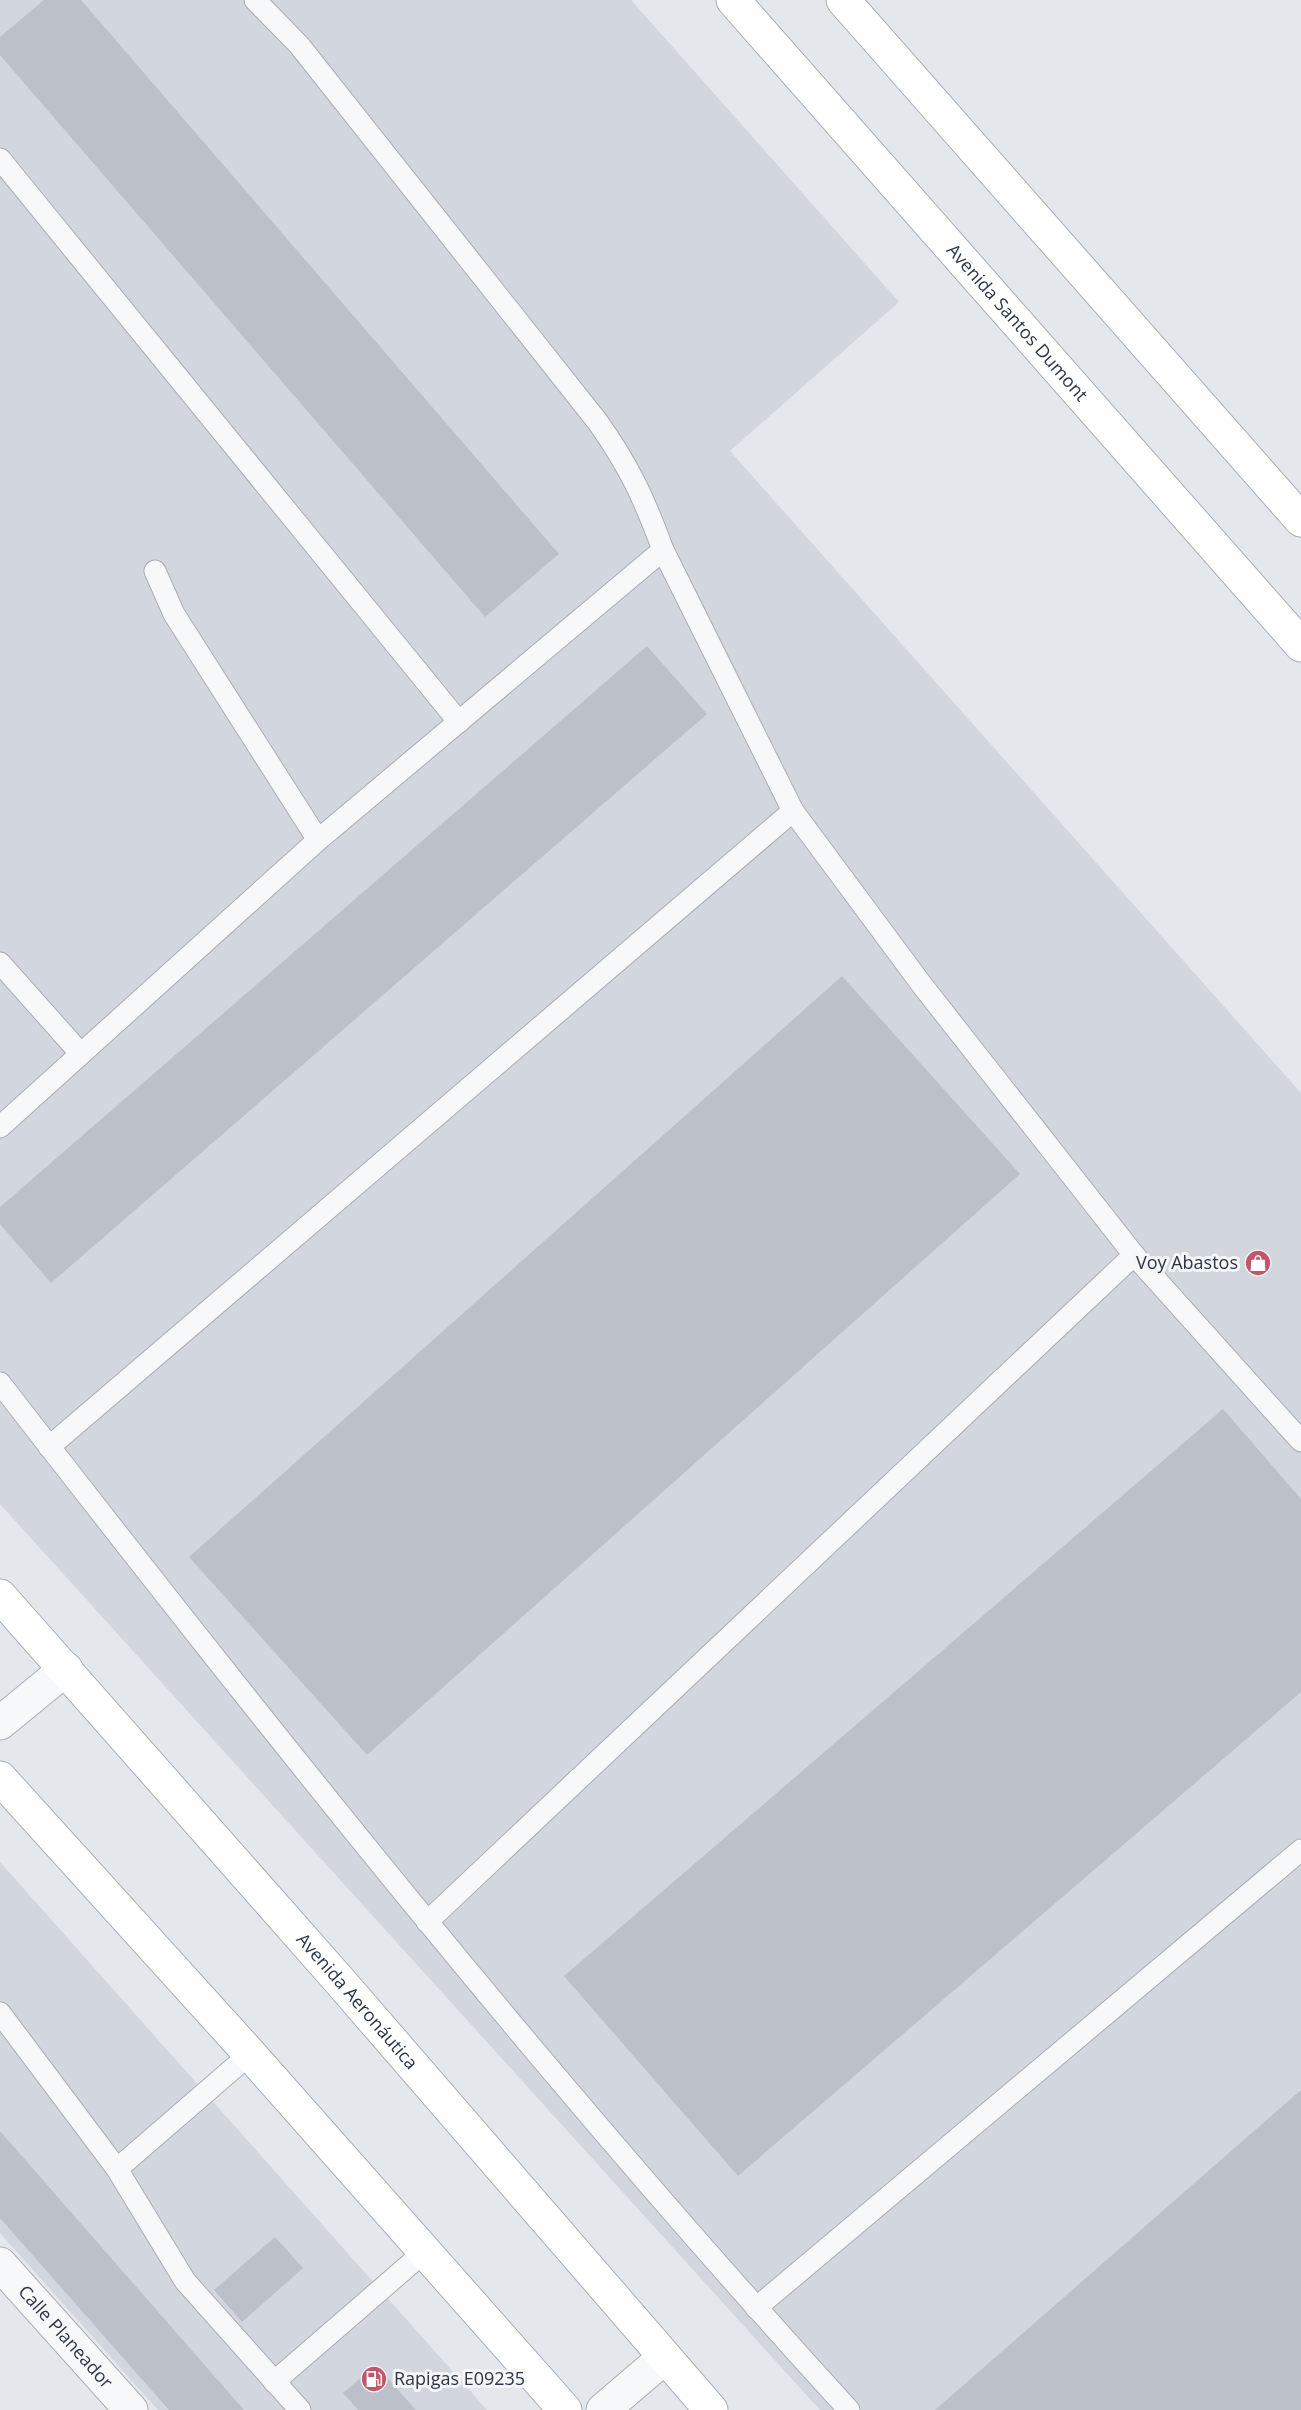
<svg xmlns="http://www.w3.org/2000/svg" width="1301" height="2410" font-family="'Open Sans',sans-serif">
  <style>
    .built { fill: #d2d6dd }
    .building { fill: #bcc0c8 }
    .lines { fill: none; stroke-linecap: round; stroke-linejoin: round }
    .lane-casing { stroke: #a9aeb5; stroke-width: 23 }
    .street-casing { stroke: #a9aeb5; stroke-width: 35 }
    .secondary-casing { stroke: #a9aeb5; stroke-width: 35 }
    .lane { stroke: #f7f8fa; stroke-width: 21 }
    .street { stroke: #f7f8fa; stroke-width: 33 }
    .secondary { stroke: #fff; stroke-width: 33 }
    .labels { text-anchor: middle; stroke-width: 6; stroke-linejoin: round; paint-order: stroke }
    .street-label { font-size: 18px; fill: #2c3543; stroke: #f4f6f8 }
    .poi-label { font-size: 18px; fill: #2c3543; stroke: #f4f6f8; text-anchor: end }
  </style>
  <rect width="100%" height="100%" fill="#e4e7eb"/>
  <!-- built -->
  <g class="built">
    <path d="M0 0H631L899 302 730 451 1301 1093V2410H820L0 1504Z"/>
    <path d="M0 1862 487 2410H158L0 2233Z"/>
  </g>
  <!-- building -->
  <g class="building">
    <path d="M44 0H81L559 554 485 617 0 55V37Z"/>
    <path d="M647 646 707 714 51 1283 0 1224V1207Z"/>
    <path d="M842 976 1020 1174 367 1755 189 1557Z"/>
    <path d="M1223 1409 1301 1499V1692L738 2176 564 1976Z"/>
    <path d="M1301 2090V2410H935Z"/>
    <path d="M0 2131 244 2410H169L0 2218Z"/>
    <path d="M275 2237 303 2268 242 2322 214 2290Z"/>
    <path d="M376 2365 416 2410H358L343 2393Z"/>
  </g>
  <g class="lines">
    <!-- lane casing -->
    <g class="lane-casing">
      <g id="lane">
        <path d="M255 0 299 45 597 421C629 466 644 498 663 550"/>
        <path d="M0 159 459 722"/>
        <path d="M155 571 174 614 318 840"/>
        <path d="M0 963 81 1054"/>
        <path d="M0 1127 318 840 663 550 793 811 922 985 1134 1255 1301 1441"/>
        <path d="M0 1383C272 1734 549 2082 849 2410"/>
        <path d="M49 1447 793 811"/>
        <path d="M427 1922 1134 1255"/>
        <path d="M0 2013 117 2169 185 2281 300 2410"/>
        <path d="M117 2169 250 2054"/>
        <path d="M756 2308 1301 1850"/>
        <path d="M274 2382 423 2253"/>
      </g>
    </g>
    <!-- street casing -->
    <g class="street-casing">
      <g id="street">
        <path d="M0 1723 66 1669"/>
        <path id="s1" d="M0 2264 131 2410"/>
        <path d="M603 2410 665 2357"/>
      </g>
    </g>
    <!-- secondary casing -->
    <g class="secondary-casing">
      <g id="secondary">
        <path id="s2" d="M733 0 1301 645"/>
        <path d="M843 0 1301 520"/>
        <path id="s3" d="M0 1596 338 1979 711 2410"/>
        <path d="M0 1778 250 2054 565 2410"/>
      </g>
    </g>
    <!-- lane -->
    <use href="#lane" class="lane"/>
    <!-- street -->
    <use href="#street" class="street"/>
    <!-- secondary -->
    <use href="#secondary" class="secondary"/>
  </g>
  <!-- icons -->
  <defs>
    <g id="shop-disc" transform="scale(1.35)"><circle r="9.5" fill="#c85267" stroke="#f4f6f8"/><path d="M-5-2.5h2.3a2.7 3.5 0 0 1 5.4 0H5L5.5 6h-11ZM-1.5-2.5h3a1.5 2.3 0 0 0-3 0Z" fill="#fff"/></g>
    <g id="fuel-disc" transform="scale(1.35)"><circle r="9.5" fill="#c85267" stroke="#f4f6f8"/><path d="M-5.5-6h7V0h2V4h1.3V-2.5L3-4.5l.8-.8L6-3V5H2.5V1h-1V6h-7ZM-4.2-4.7v3.2H.2V-4.7Z" fill="#fff"/></g>
  </defs>
  <g fill-rule="evenodd">
    <use href="#shop-disc" x="1258" y="1263"/>
    <use href="#fuel-disc" x="374" y="2379"/>
  </g>
  <g class="labels">
    <!-- street labels -->
    <g class="street-label">
      <text dy="6" stroke="none"><textPath href="#s2" startOffset="430">Avenida Santos Dumont</textPath></text>
      <text dy="6" stroke="none"><textPath href="#s3" startOffset="540">Avenida Aeronáutica</textPath></text>
      <text dy="6" stroke="none"><textPath href="#s1" startOffset="98">Calle Planeador</textPath></text>
    </g>
    <!-- poi labels -->
    <g class="poi-label">
      <text x="1238" y="1269">Voy Abastos</text>
      <text x="394" y="2385" text-anchor="start">Rapigas E09235</text>
    </g>
  </g>
</svg>
